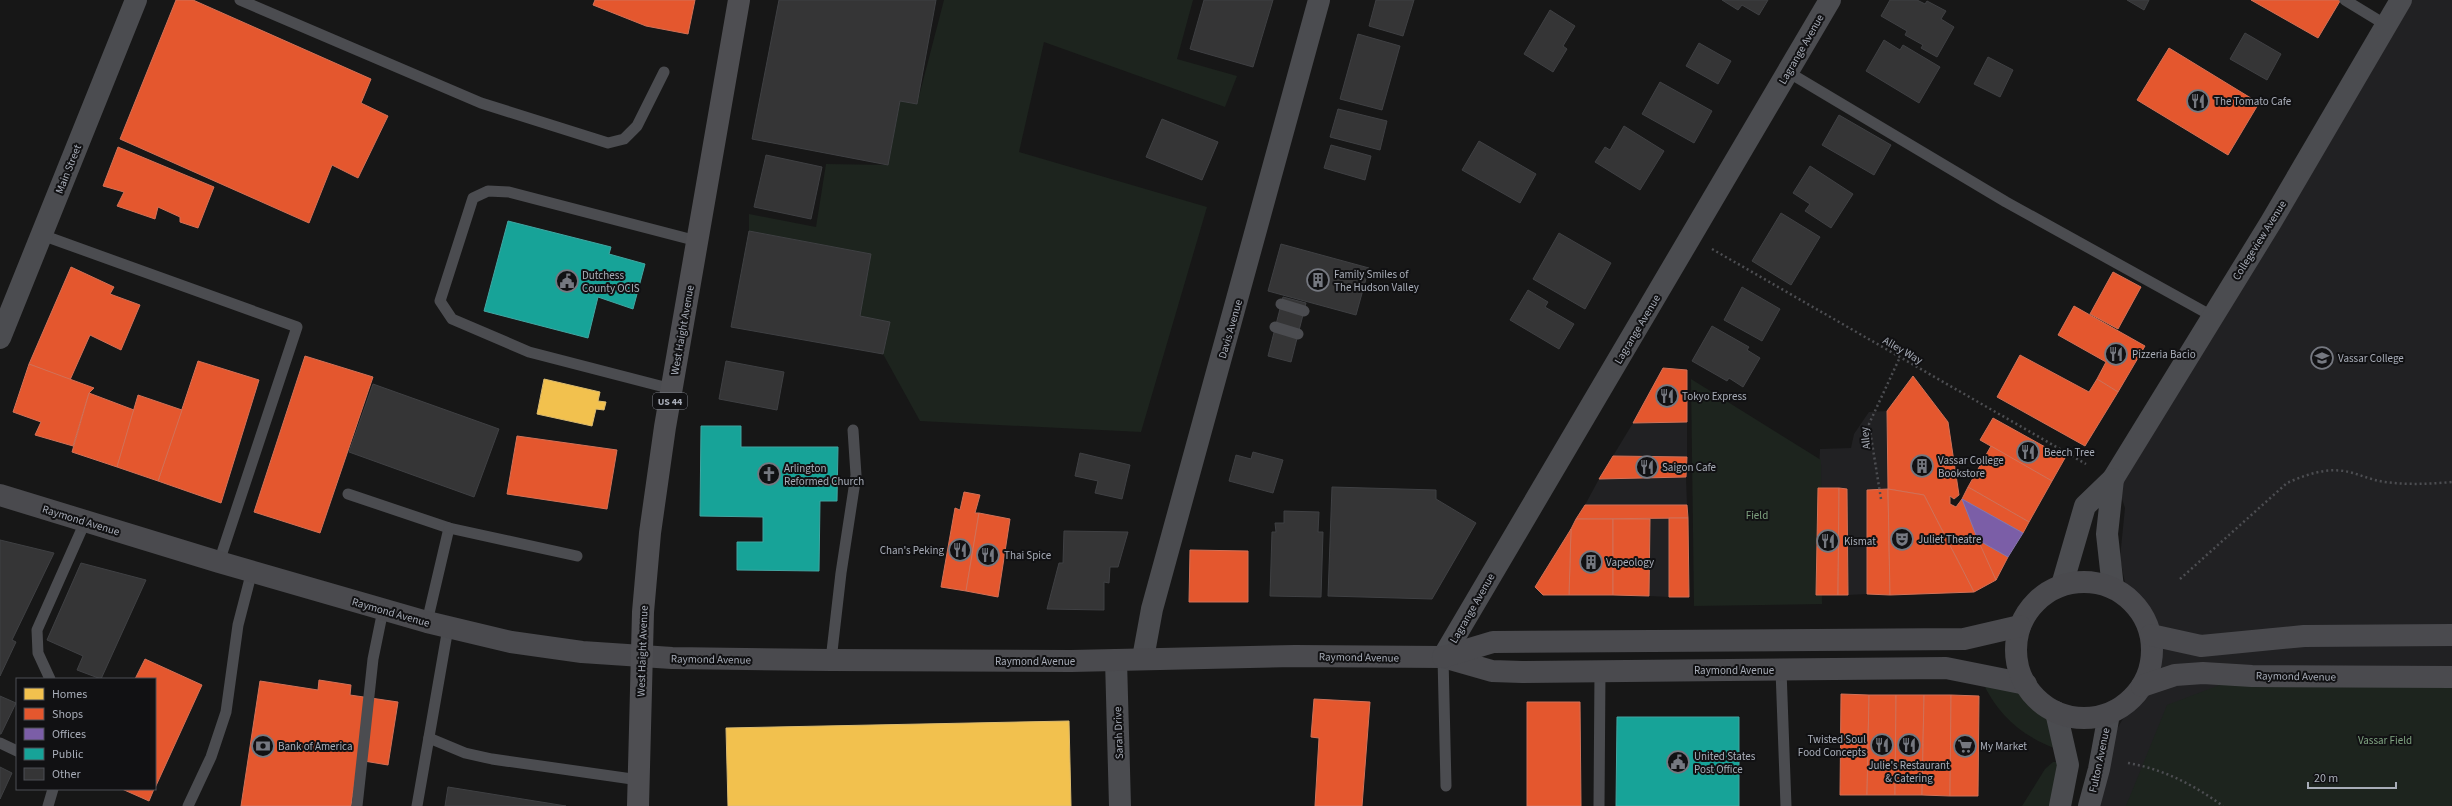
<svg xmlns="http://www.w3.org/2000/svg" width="2452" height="806" font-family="'Source Sans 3',sans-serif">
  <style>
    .built { fill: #212123 }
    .green { fill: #1d241e }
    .homes { fill: #f2c14e; stroke: #dcbb6e }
    .shops { fill: #e4572e; stroke: #d27157 }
    .offices { fill: #7b5ea7; stroke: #8876ac }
    .public { fill: #17a398; stroke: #42a6a2 }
    .building { fill: #353536; stroke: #3f4043 }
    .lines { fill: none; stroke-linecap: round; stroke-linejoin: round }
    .path { stroke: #4d4e52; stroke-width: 2.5; stroke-dasharray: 2 3; stroke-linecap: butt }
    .service { stroke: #4b4c50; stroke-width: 11 }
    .minor { stroke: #4b4c50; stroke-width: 22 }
    .tertiary { stroke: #4b4c50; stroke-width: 22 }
    .secondary { stroke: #4a4a4e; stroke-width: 22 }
    .trunk { stroke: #4e4e52; stroke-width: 22 }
    .labels { text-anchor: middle; stroke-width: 4; stroke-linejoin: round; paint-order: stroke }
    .shield { fill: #111113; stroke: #7b7e86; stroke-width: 1 }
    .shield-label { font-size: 10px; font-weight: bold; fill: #a8adb8 }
    .street-label { font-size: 11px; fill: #a8adb8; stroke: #111113 }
    .poi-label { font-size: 11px; fill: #a8adb8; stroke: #111113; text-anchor: start }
    .park-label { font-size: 11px; fill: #7fa381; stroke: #111113 }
  </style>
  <rect width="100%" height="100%" fill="#171717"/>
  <!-- built -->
  <g class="built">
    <path d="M2402 0H2452V806H2097L2109 743 2149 673 2157 649 2142 611 2125 583 2120 558 2125 508 2118 487Z"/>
    <path d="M1887 411 1888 489 1867 490V594L1848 595 1847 489 1818 488 1820 449 1851 448 1854 434 1869 412Z"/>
    <path d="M1687 422V457L1613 456 1633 423Z"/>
    <path d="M1686 477 1687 505H1585L1599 479Z"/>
    <path d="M1669 518V597L1649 596 1650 519Z"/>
  </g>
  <!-- green -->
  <g class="green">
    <path d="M944 0H1193L1177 59 1237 76 1225 107 1044 42 1019 152 1207 207 1141 432 920 421 883 354 890 322 860 316 871 254 749 231V214L816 227 826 164 888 165 900 101 917 104Z"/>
    <path d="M1691 379 1821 460 1822 604 1694 606Z"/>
    <path d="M2452 673V806H2126L2167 705 2241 677Z"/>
    <path d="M1982 681 2030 691C2048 707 2051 727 2057 749 2021 736 1998 715 1982 681Z"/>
    <path d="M2053 762H2058L2050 806H2022L2045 769Z"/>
  </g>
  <!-- homes -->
  <g class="homes">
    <path d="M544 379 600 392 598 401 606 402 604 410 596 409 592 426 537 414Z"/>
    <path d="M1069 721 1071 806H728L726 728Z"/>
  </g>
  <!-- shops -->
  <g class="shops">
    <path d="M176 0H193L371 79 361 103 388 116 358 178 332 165 309 223 120 139Z"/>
    <path d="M595 0H695L688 34 646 26 593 5Z"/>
    <path d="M2251 0H2338L2340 1 2318 38Z"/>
    <path d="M2169 48 2259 103 2228 155 2137 100Z"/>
    <path d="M118 147 214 187 198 228 180 222V217L158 207 155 219 117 206 124 192 103 186Z"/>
    <path d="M71 267 114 287 110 294 140 305 121 350 90 335 70 380 29 364Z"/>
    <path d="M2113 272 2141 287 2118 329 2090 314Z"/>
    <path d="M2074 306 2145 346 2118 392 2097 379 2106 362 2058 335Z"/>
    <path d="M2020 355 2089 392 2097 379 2118 392 2085 446 1997 397Z"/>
    <path d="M305 356 373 377 320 533 254 512Z"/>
    <path d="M198 361 259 380 221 503 158 481Z"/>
    <path d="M29 364 94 388 89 393 73 446 35 435 41 422 13 412Z"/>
    <path d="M1663 368 1687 370V422L1633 423Z"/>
    <path d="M1913 376 1948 422 1959 495 1954 499 1950 496V504L1956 507 1962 499 1996 580 1974 592 1924 495 1888 489 1887 411Z"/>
    <path d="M89 393 134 410 117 467 72 452Z"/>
    <path d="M138 395 182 410 158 481 117 467Z"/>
    <path d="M1993 418 2065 458 2052 481 1980 440Z"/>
    <path d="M517 436 617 450 607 509 507 494Z"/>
    <path d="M1991 446 2052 481 2029 522 1968 487Z"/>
    <path d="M1613 456 1687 457 1686 477 1599 479Z"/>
    <path d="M1968 487 2029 522 2023 533 1962 499Z"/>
    <path d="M1818 488H1839L1838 595H1816Z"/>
    <path d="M1839 488 1847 489 1848 595H1838Z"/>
    <path d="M1888 489 1890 595 1867 594V490Z"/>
    <path d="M1888 489 1924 495 1974 592 1890 595Z"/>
    <path d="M964 492 980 495 975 513H979L966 591 941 587 955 508 960 510Z"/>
    <path d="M1585 505H1687L1688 518 1576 519Z"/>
    <path d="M979 513 1010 519 998 597 966 591Z"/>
    <path d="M1669 518H1688L1689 597H1669Z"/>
    <path d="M1576 519H1613V595H1569L1571 529Z"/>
    <path d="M1613 519H1650L1649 596 1613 595Z"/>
    <path d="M1571 529 1569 595H1543L1535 587Z"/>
    <path d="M1978 540 2008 557 1996 580Z"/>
    <path d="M1190 550 1248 551V602H1189Z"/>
    <path d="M145 659 202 685 155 788V679H135Z"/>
    <path d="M319 680 351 685 350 695 398 702 388 765 358 760 351 806H241L260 681 318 690Z"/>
    <path d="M1841 694 1869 695 1867 795H1840Z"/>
    <path d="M1869 695H1896L1895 795H1867Z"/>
    <path d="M1896 695H1924L1922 795H1895Z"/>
    <path d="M1924 695H1951L1950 796 1922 795Z"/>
    <path d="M1951 695 1979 696 1978 796H1950Z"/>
    <path d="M1314 699 1370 702 1362 806H1315L1319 738 1311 737Z"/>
    <path d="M1527 702H1580L1581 806H1527Z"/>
    <path d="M122 789H154L149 801Z"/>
  </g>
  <!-- offices -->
  <path class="offices" d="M1962 499 2023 533 2008 557 1978 540Z"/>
  <!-- public -->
  <g class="public">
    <path d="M508 221 611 247 609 254 645 264 633 309 598 297 588 338 484 311Z"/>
    <path d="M701 426H741V447H838L837 501H820L819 571 737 570V542H763V517L700 516Z"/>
    <path d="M1617 717H1739V806H1616Z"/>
  </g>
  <!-- building -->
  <g class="building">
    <path d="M779 0H936L917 104 900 101 888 165 752 139Z"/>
    <path d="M1204 0H1273L1253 67 1190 49Z"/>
    <path d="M1376 0H1414L1403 36 1369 26Z"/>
    <path d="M1722 0H1768L1759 15 1742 5 1738 10Z"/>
    <path d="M1890 0H1917L1925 4 1927 1 1946 11 1941 19 1954 27 1937 57 1921 48 1923 45 1905 35 1907 31 1881 16Z"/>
    <path d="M2127 0H2149L2144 10Z"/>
    <path d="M1550 10 1575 26 1563 46 1567 49 1553 72 1524 54Z"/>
    <path d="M2245 33 2281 54 2267 80 2230 59Z"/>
    <path d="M1358 34 1400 46 1382 110 1340 99Z"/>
    <path d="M1884 40 1900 50 1903 45 1940 67 1919 103 1866 71Z"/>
    <path d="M1699 43 1731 61 1718 84 1686 66Z"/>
    <path d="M1988 57 2013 70 2000 97 1974 84Z"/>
    <path d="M1660 82 1712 111 1694 143 1642 114Z"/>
    <path d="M1338 109 1387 121 1380 150 1330 137Z"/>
    <path d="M1839 115 1891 145 1874 175 1822 145Z"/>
    <path d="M1162 119 1218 142 1202 180 1146 157Z"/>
    <path d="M1624 126 1664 151 1640 190 1595 162 1605 147 1610 150Z"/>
    <path d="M1479 141 1536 174 1520 203 1462 170Z"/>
    <path d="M1331 145 1371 156 1365 180 1324 168Z"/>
    <path d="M766 155 822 167 811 219 754 207Z"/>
    <path d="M1810 166 1853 194 1831 228 1805 211 1810 204 1793 193Z"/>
    <path d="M1781 213 1820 237 1791 285 1752 261Z"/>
    <path d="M749 231 871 254 860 316 890 322 883 354 731 327Z"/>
    <path d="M1559 233 1611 263 1585 309 1533 279Z"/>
    <path d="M1281 244 1369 268 1356 315 1268 291Z"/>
    <path d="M1742 287 1780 309 1762 341 1724 320Z"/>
    <path d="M1528 290 1548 302 1545 307 1574 324 1559 349 1510 320Z"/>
    <path d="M1283 297 1306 303 1291 362 1268 356Z"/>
    <path d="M1712 326 1749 347 1747 350 1760 358 1743 387 1729 378 1727 381 1692 361Z"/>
    <path d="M726 361 784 372 777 410 719 399Z"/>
    <path d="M373 384 499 429 474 497 349 452Z"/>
    <path d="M1253 452 1283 460 1273 493 1229 481 1236 455 1251 459Z"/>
    <path d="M1080 453 1130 465 1122 499 1095 493 1098 481 1075 476Z"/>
    <path d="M1332 487 1436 490V499L1476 523 1432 599 1328 596Z"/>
    <path d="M1284 511 1319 512 1318 532H1323L1321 597 1270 596 1272 532H1276L1275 523H1284Z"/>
    <path d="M1064 531 1128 532 1118 567H1110L1109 583 1104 582V610L1047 609 1059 563H1063Z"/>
    <path d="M0 540 54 553 12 640 16 642 0 676Z"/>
    <path d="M81 563 146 580 101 679 77 670 83 656 47 640Z"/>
    <path d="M0 696 16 703 1 734H0Z"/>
    <path d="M0 767 12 773 0 799Z"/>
    <path d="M448 787 566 806H445Z"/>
  </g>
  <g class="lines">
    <!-- path -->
    <g class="path">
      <path d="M1712 249 2086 464"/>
      <path d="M1881 499 1869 424 1900 357"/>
      <path d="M2180 579 2287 483C2305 475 2324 468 2344 471 2357 473 2370 480 2385 482 2408 485 2429 484 2452 482"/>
      <path d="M2128 763C2163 769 2194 785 2223 806"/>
    </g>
    <!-- service -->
    <g class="service">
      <path d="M240 0 481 103 608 143 624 139 637 126 664 72"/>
      <path d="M2345 0 2386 25"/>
      <path d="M1788 72 2006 202 2212 316"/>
      <path d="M42 235 297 327 219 562"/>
      <path d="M1281 304 1304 311"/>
      <path d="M1275 327 1298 334"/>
      <path d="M672 389 529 352 452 319 440 301 473 198 488 191 509 192 697 241"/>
      <path d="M348 494 449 528 427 622"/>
      <path d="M449 528 577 556"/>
      <path d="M1443 657 1446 786"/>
      <path d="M831 660 841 573 856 475 853 430"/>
      <path d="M1781 670 1786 806"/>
      <path d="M50 679 38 653 37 630 85 522"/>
      <path d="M429 738 465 753 492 759 639 780"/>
      <path d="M0 743 17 751"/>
      <path d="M48 806 53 789"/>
      <path d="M188 806 211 757 226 712 238 625 252 571"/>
      <path d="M357 806 373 659 383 610"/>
      <path d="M417 806 448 628"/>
      <path d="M1599 806 1600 671"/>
    </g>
    <!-- minor -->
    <g class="minor">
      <path d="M2113 479 2271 222 2401 0"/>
      <path d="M2062 585 2085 506 2113 479 2107 534 2113 588"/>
      <path d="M1443 657 1830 0"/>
      <path d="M1143 658 1152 609 1319 0"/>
      <path d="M1116 660 1120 806"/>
      <path d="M2056 712 2068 765 2060 806"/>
      <path d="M2089 806 2099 769 2109 714"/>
    </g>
    <!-- tertiary -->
    <path class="tertiary" d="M0 338 136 0"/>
    <!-- secondary -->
    <g class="secondary">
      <path d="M0 495 219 562 427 622 511 642 582 652 672 658 831 660 1071 661 1295 656 1443 657 1492 671 1522 672 1946 668 2026 684"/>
      <circle cx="2084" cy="650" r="68"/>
      <path d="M2151 635 2201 646 2304 636 2452 635"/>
      <path d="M1443 657 1493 642 1964 639 2020 626"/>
      <path d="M2142 686 2175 675 2203 673 2252 676 2452 677"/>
    </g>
    <!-- trunk -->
    <path class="trunk" d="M638 806 643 612 650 533 665 427 739 0"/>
  </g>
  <!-- icons -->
  <defs>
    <g id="restaurant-ring" transform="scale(1.15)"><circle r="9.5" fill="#111113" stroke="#757880" stroke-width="1.5"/><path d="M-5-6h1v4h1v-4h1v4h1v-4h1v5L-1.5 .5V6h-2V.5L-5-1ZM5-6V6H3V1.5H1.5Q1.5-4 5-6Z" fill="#757880"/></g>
    <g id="building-ring" transform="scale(1.15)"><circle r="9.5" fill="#111113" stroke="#757880" stroke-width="1.5"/><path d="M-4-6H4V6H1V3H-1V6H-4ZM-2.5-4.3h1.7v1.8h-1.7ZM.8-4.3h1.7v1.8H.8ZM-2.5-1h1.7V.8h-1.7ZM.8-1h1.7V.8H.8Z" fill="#757880"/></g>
    <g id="civic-ring" transform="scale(1.15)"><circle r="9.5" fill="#111113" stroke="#757880" stroke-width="1.5"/><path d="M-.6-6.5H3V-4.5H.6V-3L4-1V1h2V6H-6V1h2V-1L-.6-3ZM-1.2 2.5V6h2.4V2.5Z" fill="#757880"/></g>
    <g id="university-ring" transform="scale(1.15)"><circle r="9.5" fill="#111113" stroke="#757880" stroke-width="1.5"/><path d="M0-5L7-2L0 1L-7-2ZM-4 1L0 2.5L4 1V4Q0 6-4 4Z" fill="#757880"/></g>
    <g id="church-ring" transform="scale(1.15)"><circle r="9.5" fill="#111113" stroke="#757880" stroke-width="1.5"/><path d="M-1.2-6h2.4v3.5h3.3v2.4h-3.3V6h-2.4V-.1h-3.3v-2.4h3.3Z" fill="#757880"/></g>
    <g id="theatre-ring" transform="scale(1.15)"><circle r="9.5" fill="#111113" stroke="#757880" stroke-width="1.5"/><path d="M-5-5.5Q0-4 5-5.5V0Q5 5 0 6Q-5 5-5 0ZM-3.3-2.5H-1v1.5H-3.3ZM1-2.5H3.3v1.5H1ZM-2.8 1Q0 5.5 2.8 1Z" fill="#757880"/></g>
    <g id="bank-ring" transform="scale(1.15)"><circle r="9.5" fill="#111113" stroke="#757880" stroke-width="1.5"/><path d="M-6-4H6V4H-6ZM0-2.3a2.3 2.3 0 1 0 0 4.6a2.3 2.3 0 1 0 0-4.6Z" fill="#757880"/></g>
    <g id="supermarket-ring" transform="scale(1.15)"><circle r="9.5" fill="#111113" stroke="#757880" stroke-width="1.5"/><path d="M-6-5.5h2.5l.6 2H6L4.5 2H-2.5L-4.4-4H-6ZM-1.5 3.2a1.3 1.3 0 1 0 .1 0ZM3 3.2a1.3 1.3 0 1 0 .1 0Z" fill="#757880"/></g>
  </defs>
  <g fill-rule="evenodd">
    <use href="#restaurant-ring" x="2198" y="101"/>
    <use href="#building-ring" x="1318" y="280"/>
    <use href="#civic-ring" x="567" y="281"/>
    <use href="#restaurant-ring" x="2116" y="354"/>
    <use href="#university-ring" x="2322" y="358"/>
    <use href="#restaurant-ring" x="1667" y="396"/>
    <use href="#restaurant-ring" x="2028" y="452"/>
    <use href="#building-ring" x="1922" y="466"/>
    <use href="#restaurant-ring" x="1647" y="467"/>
    <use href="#church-ring" x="769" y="474"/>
    <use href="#theatre-ring" x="1902" y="539"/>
    <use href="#restaurant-ring" x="1828" y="541"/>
    <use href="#restaurant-ring" x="960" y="550"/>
    <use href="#restaurant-ring" x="988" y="555"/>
    <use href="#building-ring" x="1591" y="562"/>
    <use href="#restaurant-ring" x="1882" y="745"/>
    <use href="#restaurant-ring" x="1909" y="745"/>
    <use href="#bank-ring" x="263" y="746"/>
    <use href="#supermarket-ring" x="1965" y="746"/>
    <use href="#civic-ring" x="1678" y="762"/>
  </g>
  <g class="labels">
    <!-- shield labels -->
    <rect class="shield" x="653" y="393" width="34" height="16" rx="3"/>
    <g class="shield-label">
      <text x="670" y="405">US 44</text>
    </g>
    <!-- street labels -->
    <g class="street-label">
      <text transform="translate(1801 49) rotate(-60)" y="4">Lagrange Avenue</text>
      <text transform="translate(68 169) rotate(-68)" y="4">Main Street</text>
      <text transform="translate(2259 240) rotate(-58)" y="4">Collegeview Avenue</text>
      <text transform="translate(1230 329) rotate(-74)" y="4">Davis Avenue</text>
      <text transform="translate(1637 329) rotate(-59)" y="4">Lagrange Avenue</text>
      <text transform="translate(682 330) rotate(-80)" y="4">West Haight Avenue</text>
      <text transform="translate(1903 350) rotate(30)" y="4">Alley Way</text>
      <text transform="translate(1865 438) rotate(-96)" y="4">Alley</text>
      <text transform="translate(81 520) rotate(17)" y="4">Raymond Avenue</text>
      <text transform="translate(1472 608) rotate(-60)" y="4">Lagrange Avenue</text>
      <text transform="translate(391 612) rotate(16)" y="4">Raymond Avenue</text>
      <text transform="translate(642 651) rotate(-88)" y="4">West Haight Avenue</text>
      <text transform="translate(1359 657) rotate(1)" y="4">Raymond Avenue</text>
      <text transform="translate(711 659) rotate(1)" y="4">Raymond Avenue</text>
      <text x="1035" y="665">Raymond Avenue</text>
      <text x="1734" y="674">Raymond Avenue</text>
      <text transform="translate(2296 676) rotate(1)" y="4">Raymond Avenue</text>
      <text transform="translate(1118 733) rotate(-92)" y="4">Sarah Drive</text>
      <text transform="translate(2099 760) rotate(-78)" y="4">Fulton Avenue</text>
    </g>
    <!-- poi labels -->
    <g class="poi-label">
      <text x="2214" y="105">The Tomato Cafe</text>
      <text x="1334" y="278">Family Smiles of<tspan x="1334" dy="13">The Hudson Valley</tspan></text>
      <text x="582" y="279">Dutchess<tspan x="582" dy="13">County OCIS</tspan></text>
      <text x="2132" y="358">Pizzeria Bacio</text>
      <text x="2338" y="362">Vassar College</text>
      <text x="1682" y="400">Tokyo Express</text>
      <text x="2044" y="456">Beech Tree</text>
      <text x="1938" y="464">Vassar College<tspan x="1938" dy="13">Bookstore</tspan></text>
      <text x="1662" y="471">Saigon Cafe</text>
      <text x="784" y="472">Arlington<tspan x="784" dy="13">Reformed Church</tspan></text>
      <text x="1918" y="543">Juliet Theatre</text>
      <text x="1844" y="545">Kismat</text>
      <text x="944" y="554" text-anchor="end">Chan's Peking</text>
      <text x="1004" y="559">Thai Spice</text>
      <text x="1606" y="566">Vapeology</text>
      <text x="1866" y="743" text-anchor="end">Twisted Soul<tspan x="1866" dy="13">Food Concepts</tspan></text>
      <text x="278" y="750">Bank of America</text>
      <text x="1980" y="750">My Market</text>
      <text x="1694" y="760">United States<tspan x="1694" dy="13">Post Office</tspan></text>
      <text x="1909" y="769" text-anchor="middle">Julie's Restaurant<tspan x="1909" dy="13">&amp; Catering</tspan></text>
    </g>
    <!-- park labels -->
    <g class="park-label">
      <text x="1757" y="519">Field</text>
      <text x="2385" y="744">Vassar Field</text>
    </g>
  </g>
  <!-- legend -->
  <rect x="16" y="678" width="140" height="112" fill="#111113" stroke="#4d4f55"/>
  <rect x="24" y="688" width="20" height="12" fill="#f2c14e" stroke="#4d4f55"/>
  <text x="52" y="698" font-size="12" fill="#a8adb8">Homes</text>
  <rect x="24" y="708" width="20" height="12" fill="#e4572e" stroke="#4d4f55"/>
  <text x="52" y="718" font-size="12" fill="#a8adb8">Shops</text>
  <rect x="24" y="728" width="20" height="12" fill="#7b5ea7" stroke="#4d4f55"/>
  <text x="52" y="738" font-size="12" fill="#a8adb8">Offices</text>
  <rect x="24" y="748" width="20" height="12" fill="#17a398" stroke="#4d4f55"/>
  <text x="52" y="758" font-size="12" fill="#a8adb8">Public</text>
  <rect x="24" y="768" width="20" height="12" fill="#353536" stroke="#4d4f55"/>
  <text x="52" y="778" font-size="12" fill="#a8adb8">Other</text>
  <!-- scale -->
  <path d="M2308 782v6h88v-6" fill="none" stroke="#a8adb8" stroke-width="2"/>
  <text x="2314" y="782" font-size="12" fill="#a8adb8" stroke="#111113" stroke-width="3" paint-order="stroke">20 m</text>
</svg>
